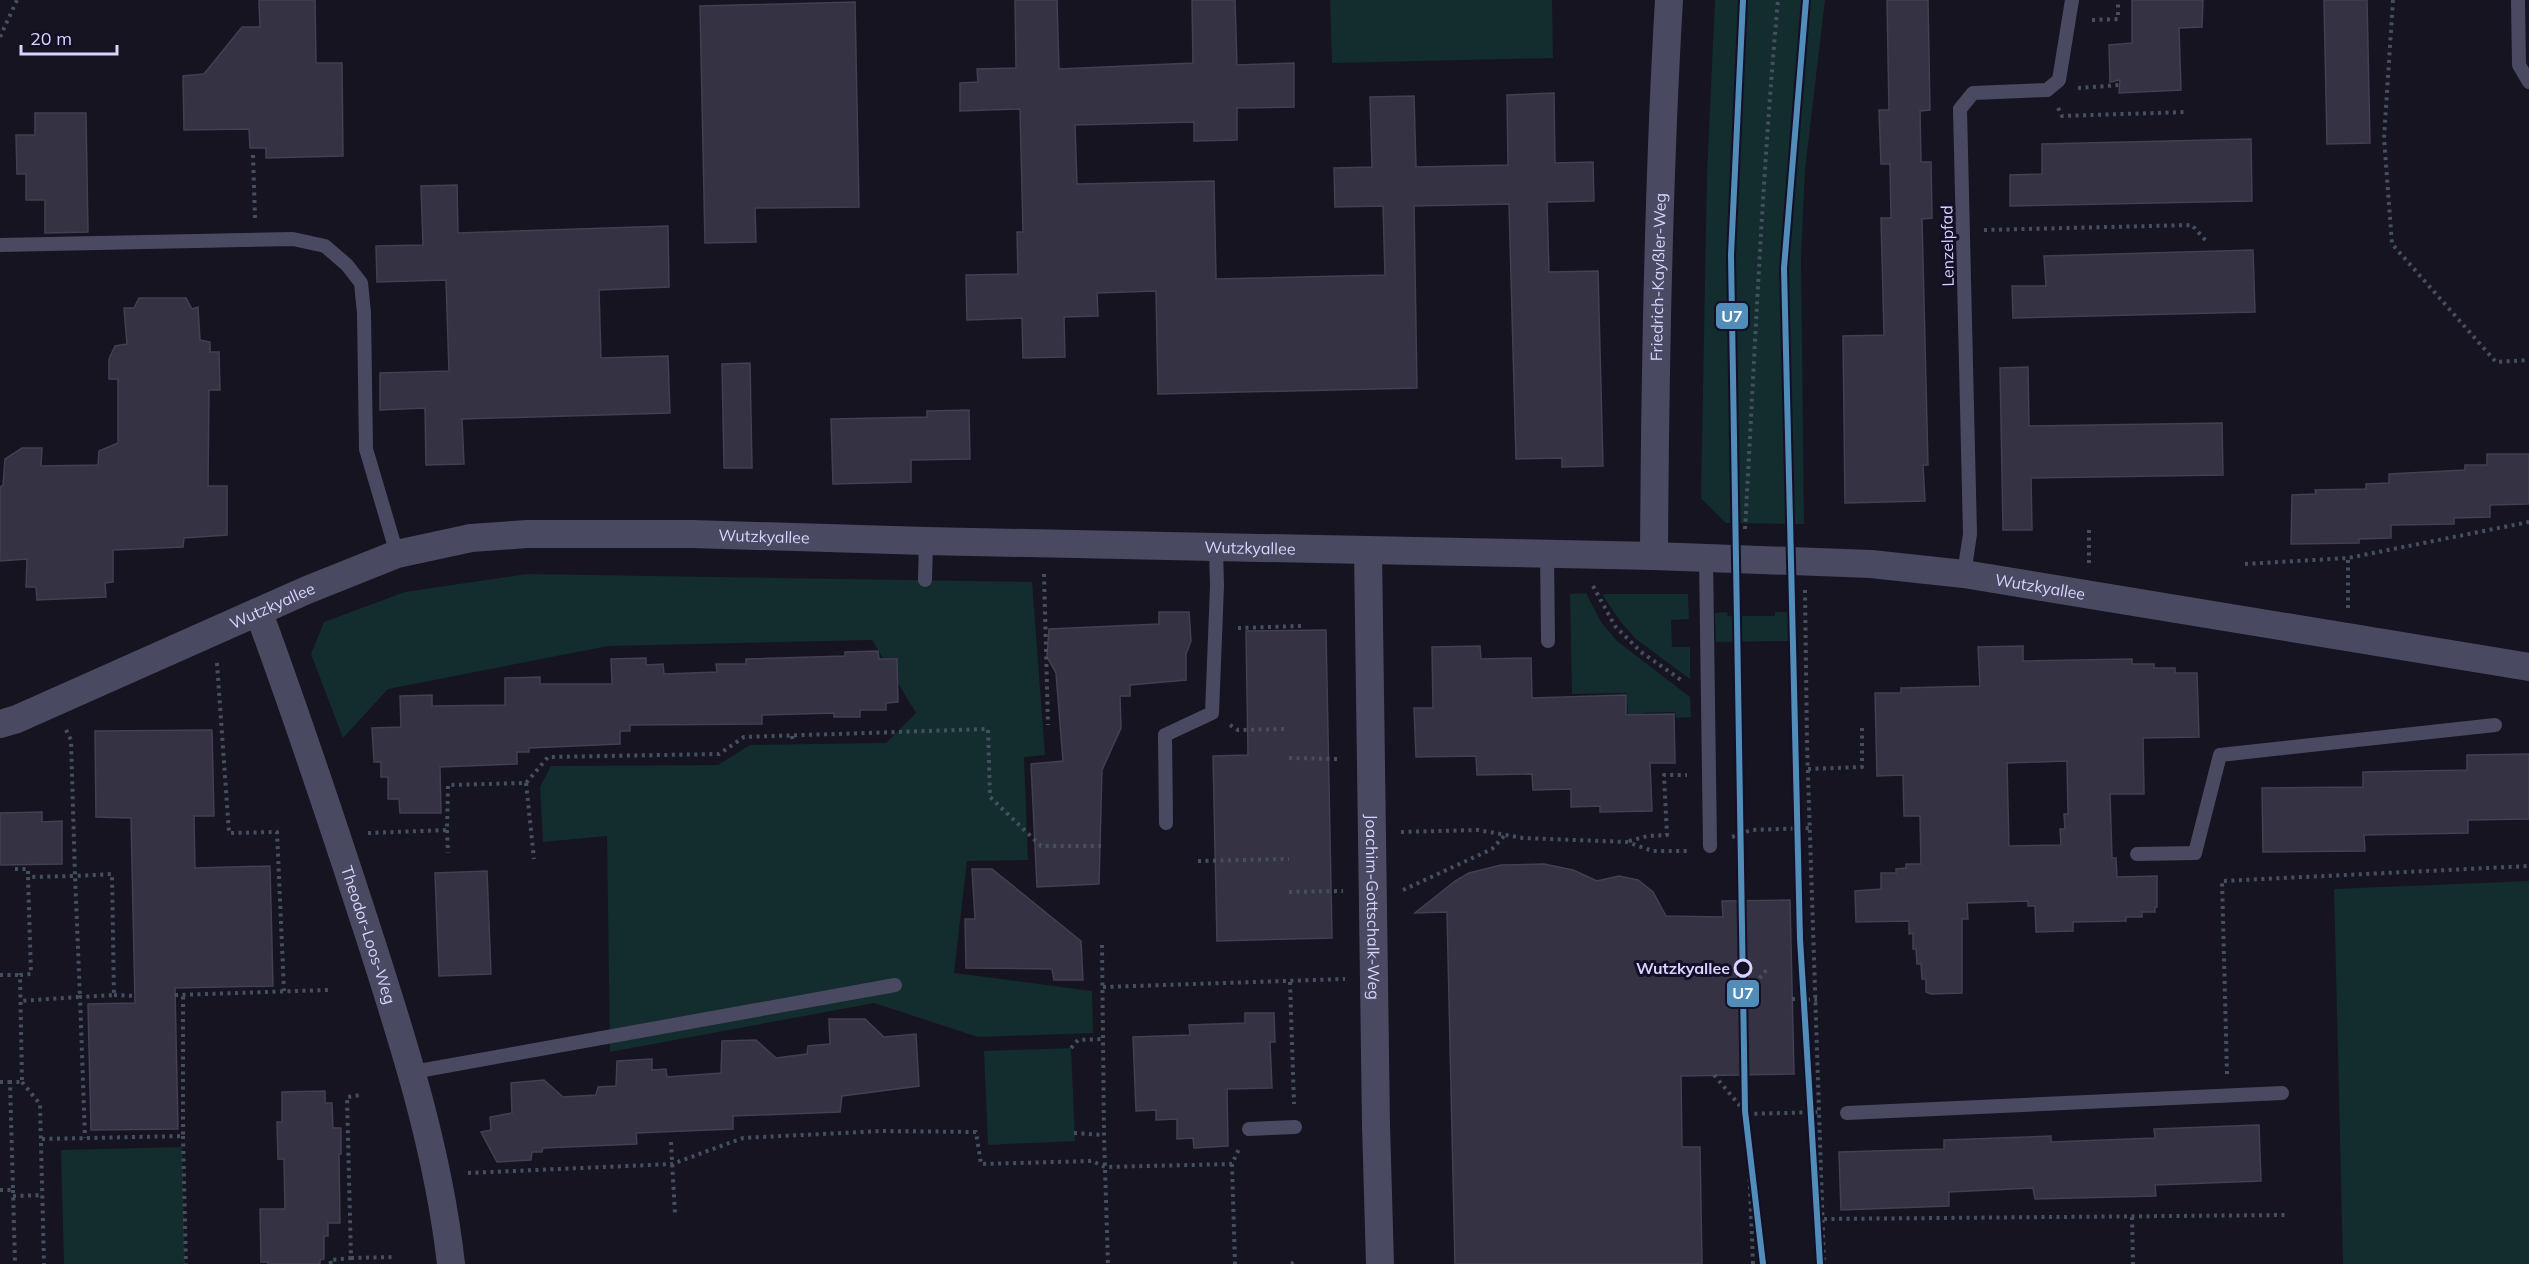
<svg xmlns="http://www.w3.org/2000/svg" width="2529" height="1264" font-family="Mulish,sans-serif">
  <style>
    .green { fill: #132c2d }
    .building { fill: #343243; stroke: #433f54; stroke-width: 1.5; fill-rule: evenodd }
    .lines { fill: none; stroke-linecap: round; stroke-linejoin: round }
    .path { stroke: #44505f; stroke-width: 4; stroke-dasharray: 3 4.5; stroke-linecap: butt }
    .lane { stroke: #4a4962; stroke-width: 14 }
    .street { stroke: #4a4962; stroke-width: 28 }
    .metro-1-casing { stroke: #130f26; stroke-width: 10 }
    .metro-1 { stroke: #528dba; stroke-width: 6 }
    .stop-dot { fill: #130f26; stroke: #d9d4ff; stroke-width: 3 }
    .labels { text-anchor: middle; stroke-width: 6; stroke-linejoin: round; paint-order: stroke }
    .street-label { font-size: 16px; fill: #d9d4ff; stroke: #130f26 }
    .stop-label { font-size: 16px; font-weight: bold; fill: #d9d4ff; stroke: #130f26; text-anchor: end }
    .line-badge { stroke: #130f26; stroke-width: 2 }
    .badge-label { font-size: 16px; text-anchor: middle; font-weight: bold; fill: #fff }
  </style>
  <rect width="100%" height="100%" fill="#161421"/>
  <!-- green -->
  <g class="green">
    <path d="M1330 0H1552L1553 58 1332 63Z"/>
    <path d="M1715 0H1825L1805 170 1801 258 1804 524 1726 523 1701 498 1707 175Z"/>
    <path d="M527 574 1032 582 1045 755 1024 757 1028 860 967 861 954 973 1092 991 1093 1033 978 1037 874 1003 610 1052 607 836 543 842 540 787 551 766 718 765 750 745 886 743 916 713 872 640 608 646 388 689 343 738 311 654 324 622 405 592Z"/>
    <path d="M1586 593 1601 622 1617 641 1690 697 1691 717 1676 718 1675 712 1643 713V716H1628L1627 693 1572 694 1570 594Z"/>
    <path d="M1602 594H1688L1689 619 1671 620 1672 647H1690V679L1636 639 1620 621Z"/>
    <path d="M1727 612 1728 616H1775V612H1788V641L1716 642 1715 613Z"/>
    <path d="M2529 881V1264H2343L2334 889Z"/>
    <path d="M1071 1048 1075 1141 988 1145 984 1051Z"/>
    <path d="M182 1147 185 1264H64L61 1150Z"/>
  </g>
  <!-- building -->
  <g class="building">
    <path d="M259 0H315L316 63H342L343 156 266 158V148H250L249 129 184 130 183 76 204 74 242 27H260Z"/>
    <path d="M1015 0H1057L1059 69 1193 63 1192 0H1235L1237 65 1294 63V107L1237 108V140L1194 141V122L1075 125 1077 184 1214 181 1216 279 1385 275 1383 206 1335 207 1334 168 1372 167 1370 97 1414 96 1416 167 1508 165 1507 95 1554 93 1555 163 1593 162 1594 201 1547 202 1549 272 1598 271 1603 466 1562 467V458L1516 459 1509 204 1414 206 1417 388 1158 394 1156 291 1097 293 1098 316 1064 317 1065 357 1023 358 1022 318 967 320 966 275 1018 274 1017 232H1023L1020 109 960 111V83L978 82 977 69 1016 68Z"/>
    <path d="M1887 0H1928L1930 110 1920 111 1921 162H1931L1932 218 1922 219 1928 465H1923L1925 501 1845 503 1843 336 1884 335 1881 218H1891L1890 164H1881L1879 110H1889Z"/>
    <path d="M2132 0H2203L2202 27 2179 28 2181 90 2119 93 2120 80 2110 82 2109 45 2132 43Z"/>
    <path d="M2324 0H2367L2370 143 2327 144Z"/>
    <path d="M855 2 859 207 755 208 756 242 705 243 700 6Z"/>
    <path d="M35 113H86L88 232 45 233V200H26V174H17L16 135H35Z"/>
    <path d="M2251 139 2252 201 2010 206V175L2042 174V144Z"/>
    <path d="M457 185 458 233 668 226 669 287 599 290 601 358 668 356 670 413 462 419 464 464 426 465 425 408 380 410V373L449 371 446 280 377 282 376 246 423 245 421 186Z"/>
    <path d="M2253 250 2255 312 2013 318 2012 286H2046L2044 256Z"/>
    <path d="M139 298H186L192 309 198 307 200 340 210 342V352H219L220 390H209L208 486H227V535L184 538 183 547 113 550V582L105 583 106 597 37 600 36 587H26L27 559 0 561V487L3 485 5 459 22 448H42L41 466 98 465 99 451 118 443V379H109V359L115 346 127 344 124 308H134Z"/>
    <path d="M750 363 752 468H724L722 364Z"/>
    <path d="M2028 367 2029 426 2222 423 2223 475 2031 478 2032 530H2003L2000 368Z"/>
    <path d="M969 410 970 459 911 460V482L833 484 831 419 927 417V411Z"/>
    <path d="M2487 454H2529V504L2490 505V517L2454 518V524L2391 525V538L2359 539V543L2291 544 2292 495 2316 494 2315 490 2366 489V484L2389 483V474L2465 470V465H2487Z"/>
    <path d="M1159 612H1189L1191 641 1186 654V680L1130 685V696H1120L1121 728 1102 770 1099 884 1037 887 1031 764 1063 761 1056 673 1047 657 1049 629 1159 624Z"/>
    <path d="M1326 630 1332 938 1217 941 1213 756 1248 755 1246 631Z"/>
    <path d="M1480 646 1481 659 1531 658 1532 698 1626 695V715L1674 714 1675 763H1650L1652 811 1600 812V806L1571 807V789L1533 790 1532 774 1477 775 1476 756 1416 757 1414 708H1433L1432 647Z"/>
    <path d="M2023 646V661L2132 659V664H2154V668H2175V673H2197L2199 737 2143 738 2144 794H2110L2112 858H2116L2117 877 2157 876V907H2155V912H2142V917H2126V921L2073 922V931L2036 932 2035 906H2028V901L1967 903 1968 919H1962V993L1931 994 1926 992V979H1922L1921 964H1917L1916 949H1913V933L1909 934V921L1856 922 1855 891 1881 889V873H1896V869L1906 868V864H1921L1920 816H1904L1903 775 1877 776 1875 693H1901V688L1980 686 1978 647ZM2067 761 2068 814H2064L2065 829H2060L2061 845 2009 846 2007 763Z"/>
    <path d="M878 651 879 659H897L898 702 886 703V710H860V717H834V713L762 715V724L630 725V731H620V744L529 748V752H517V764L440 767 441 813H400L399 799H388V777H381V762H374L372 728 401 727 400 696 432 695V706L505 705V678L540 677V684H612L611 659 646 658V665L663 664 664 674 717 672 716 664H746V659L845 656V652Z"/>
    <path d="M212 730 214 816H194L195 868 270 866 273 986 175 988 178 1129 91 1130 88 1004 135 1003 131 818 96 817 95 731Z"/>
    <path d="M2529 754V819L2468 820V833L2364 835 2365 851 2263 852 2262 788 2363 787V772L2467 770V755Z"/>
    <path d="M42 812V822L62 821V864L0 865V813Z"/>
    <path d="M1544 864 1573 870 1597 881 1619 876 1638 880 1653 892 1666 916 1723 917 1722 901 1790 900 1794 1074 1681 1076 1682 1147H1700L1702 1264H1455L1447 912 1415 913 1455 881 1469 873 1501 865Z"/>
    <path d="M972 869H992L1081 941 1083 980H1054L1052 969 966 968 965 919H975Z"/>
    <path d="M487 871 491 974 439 976 435 873Z"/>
    <path d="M1245 1013H1274L1275 1042H1270L1272 1088 1227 1089 1228 1146 1194 1148 1193 1138 1177 1139V1119L1156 1120V1110L1136 1111 1133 1037 1190 1035 1189 1025 1245 1023Z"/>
    <path d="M829 1019H865L884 1037 916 1034 919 1086 842 1096 840 1112 733 1116V1129L636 1133 637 1144 543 1148 542 1152H532L531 1160 497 1162 481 1132 491 1130 490 1117 512 1113 511 1083 544 1080 563 1097 596 1095 598 1087 616 1086 617 1061 652 1059V1070L666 1069 667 1077 721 1073 722 1041 756 1040 776 1058 807 1054 808 1046 830 1044Z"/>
    <path d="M325 1091V1103H332L333 1128H341V1154H339L340 1223H328V1236H324V1259L320 1260V1264H268V1262H261L260 1209H285L284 1159H278L277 1122H282V1092Z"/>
    <path d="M2259 1125 2261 1181 2155 1185 2156 1196 2035 1199 2033 1188 1949 1192V1206L1841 1210 1839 1152 1944 1149V1140L2051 1136V1142L2155 1138 2154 1129Z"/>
  </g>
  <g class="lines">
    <!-- path -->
    <g class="path">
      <path d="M2393 0 2384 138 2392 244 2496 362 2529 360"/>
      <path d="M2092 20 2118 19V4"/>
      <path d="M0 37 17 0"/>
      <path d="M2078 88 2120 85"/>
      <path d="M2058 108 2062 116 2186 112"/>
      <path d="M253 155 255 218"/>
      <path d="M1984 230 2192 225 2207 242"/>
      <path d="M1745 529C1755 352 1762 176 1778 0"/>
      <path d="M2089 530V565"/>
      <path d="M2245 564 2348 558 2529 522"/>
      <path d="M1044 574 1048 725"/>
      <path d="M1593 586 1615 626 1641 652 1684 682"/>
      <path d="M1805 590 1807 744 1824 1264"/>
      <path d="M2348 608V558"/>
      <path d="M1238 628 1301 626"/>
      <path d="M217 663 229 833 277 832 284 991"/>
      <path d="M1230 725 1238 730 1288 729"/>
      <path d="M66 730 71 740 75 876 112 874 114 995 80 997 85 1138"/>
      <path d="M792 736 793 743"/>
      <path d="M1289 758 1340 759"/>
      <path d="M1808 769 1862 767V727"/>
      <path d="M526 783 534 859"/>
      <path d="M447 830 448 853"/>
      <path d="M1401 832 1478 830 1523 838 1627 842 1653 851H1688"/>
      <path d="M368 833 447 830 448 785 526 783 548 757 719 754 744 737 988 729 990 797 1041 846H1101"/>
      <path d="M1732 837 1751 830 1810 828"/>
      <path d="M1629 841 1648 836 1667 835 1664 775H1687"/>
      <path d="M1198 861 1289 859"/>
      <path d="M15 869H28V877"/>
      <path d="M1403 890 1492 849 1504 836"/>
      <path d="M1289 892 1343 891"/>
      <path d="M1102 945 1104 1135 1108 1264"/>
      <path d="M0 975H20"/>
      <path d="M1290 982 1294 1104"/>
      <path d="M1103 987 1345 979"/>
      <path d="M114 995 135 996"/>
      <path d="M175 995 328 990"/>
      <path d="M1792 999 1817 1000"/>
      <path d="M1740 1001 1769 967"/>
      <path d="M1071 1048 1078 1040 1102 1039"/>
      <path d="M2227 1074 2222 881 2529 866"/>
      <path d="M1714 1075 1747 1114"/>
      <path d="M0 1082H10"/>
      <path d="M22 1082 40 1104 44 1264"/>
      <path d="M1074 1133 1104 1135"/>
      <path d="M183 1136 186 1264"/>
      <path d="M42 1139 183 1136V995"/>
      <path d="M671 1142 675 1214"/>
      <path d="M1232 1164 1235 1264"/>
      <path d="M468 1173 672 1164 743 1138 881 1131 976 1132 981 1164 1092 1161 1105 1167 1232 1164 1239 1149"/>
      <path d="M0 1190H13L10 1082H22L20 975 31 974 28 877 75 876 80 997 20 1001"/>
      <path d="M13 1190 15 1264"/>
      <path d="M13 1196 43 1195"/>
      <path d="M2132 1217 2133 1264"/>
      <path d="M1824 1219 2285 1215"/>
      <path d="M351 1258 394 1257"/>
      <path d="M331 1264 330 1260 351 1258 347 1097 361 1095"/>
      <path d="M1291 1264 1297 1261"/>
      <path d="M1753 1264 1747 1114 1821 1112"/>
    </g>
    <!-- lane -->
    <g class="lane">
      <path d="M2518 0 2519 65 2529 82"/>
      <path d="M0 245 293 239 325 246 347 265 361 283 364 313 366 449 397 554"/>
      <path d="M1547 553 1548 641"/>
      <path d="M1706 557 1710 846"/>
      <path d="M1964 574 1970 534 1960 109 1973 93 2047 90 2059 80 2072 0"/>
      <path d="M925 580 926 541"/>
      <path d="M1166 823 1165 735 1212 713 1217 586 1216 548"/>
      <path d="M2137 854 2195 853 2220 755 2495 725"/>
      <path d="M413 1072 895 985"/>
      <path d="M1847 1113 2282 1093"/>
      <path d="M1249 1129 1295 1127"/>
    </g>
    <!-- street -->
    <g class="street">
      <path id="s1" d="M1368 550 1376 1125 1380 1264"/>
      <path id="s2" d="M1654 556C1655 370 1658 185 1669 0"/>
      <path id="s3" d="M259 613C298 719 334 827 369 935 404 1044 438 1149 451 1264"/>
      <path id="s4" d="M0 724 17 719 307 590 397 554 471 538 527 534H692L926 541 1654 556 1871 564 1964 574 2529 667"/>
    </g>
    <!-- metro-1 casing -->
    <g class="metro-1-casing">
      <g id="metro-1">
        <path d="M1743 0 1731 255 1745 1111 1763 1264"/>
        <path d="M1806 0 1784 268 1800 939 1820 1264"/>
      </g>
    </g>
    <!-- metro-1 -->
    <use href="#metro-1" class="metro-1"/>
  </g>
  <!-- markers -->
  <circle class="stop-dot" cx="1743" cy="968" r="8"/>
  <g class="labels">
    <!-- street labels -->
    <g class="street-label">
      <text transform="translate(1947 246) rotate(-91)" y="6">Lenzelpfad</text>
      <text dy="6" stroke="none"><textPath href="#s2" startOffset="279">Friedrich-Kayßler-Weg</textPath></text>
      <text dy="6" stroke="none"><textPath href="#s4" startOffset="801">Wutzkyallee</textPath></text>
      <text dy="6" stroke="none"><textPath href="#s4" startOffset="1287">Wutzkyallee</textPath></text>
      <text dy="6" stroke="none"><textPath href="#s4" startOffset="2079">Wutzkyallee</textPath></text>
      <text dy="6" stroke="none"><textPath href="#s4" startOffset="297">Wutzkyallee</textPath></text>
      <text dy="6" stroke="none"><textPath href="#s1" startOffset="357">Joachim-Gottschalk-Weg</textPath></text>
      <text dy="6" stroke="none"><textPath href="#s3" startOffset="340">Theodor-Loos-Weg</textPath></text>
    </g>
    <!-- stop labels -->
    <g class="stop-label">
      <text x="1730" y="974">Wutzkyallee</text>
    </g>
  </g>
  <g class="line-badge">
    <rect x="1715" y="302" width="34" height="28" rx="6" fill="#528dba"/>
    <rect x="1726" y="979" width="34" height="29" rx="6" fill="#528dba"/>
  </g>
  <g class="badge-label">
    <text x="1732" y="322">U7</text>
    <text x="1743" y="999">U7</text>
  </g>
  <!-- scale -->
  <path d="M21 45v9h96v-9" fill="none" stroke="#d9d4ff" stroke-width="3"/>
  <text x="30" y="45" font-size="18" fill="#d9d4ff" stroke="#130f26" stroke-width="4.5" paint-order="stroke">20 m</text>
</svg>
